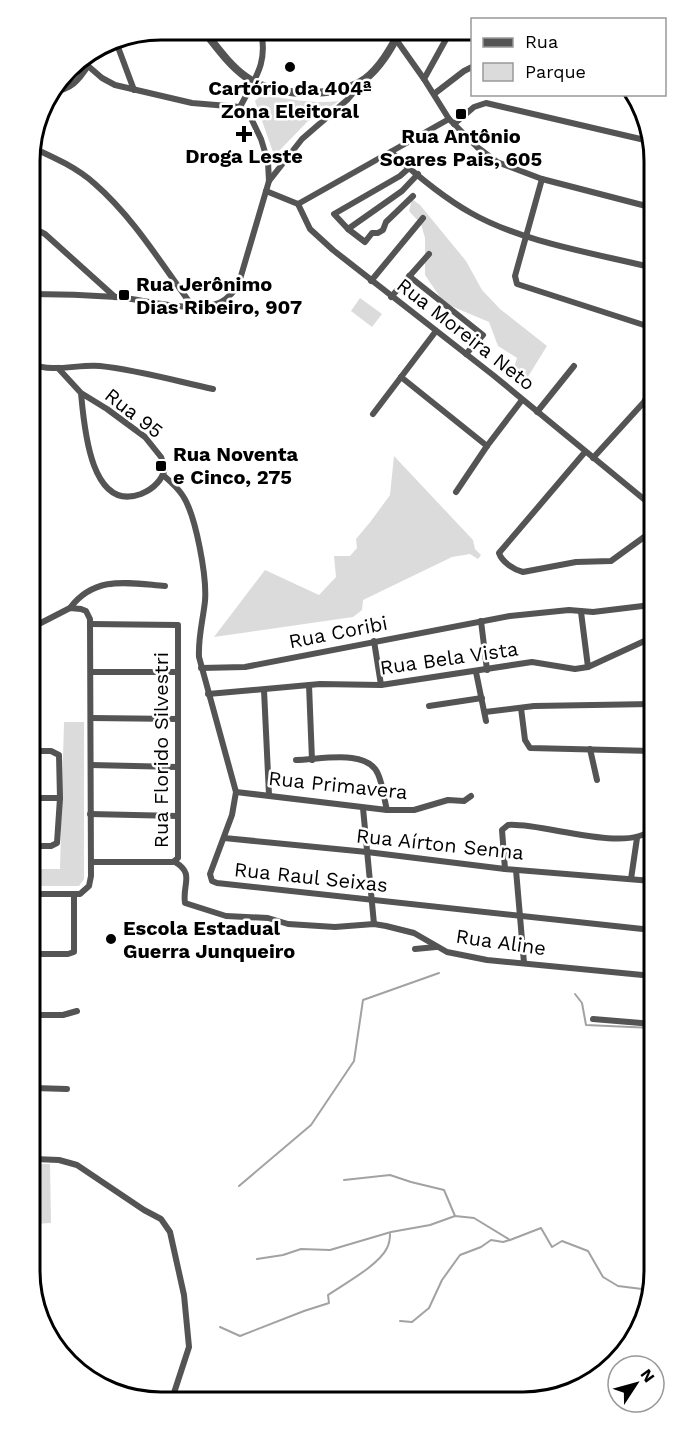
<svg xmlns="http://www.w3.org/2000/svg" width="684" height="1432" font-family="'Work Sans',sans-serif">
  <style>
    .green { fill: #dbdbdb }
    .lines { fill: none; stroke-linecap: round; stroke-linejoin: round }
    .stream { stroke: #a2a2a2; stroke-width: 2 }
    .minor { stroke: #545454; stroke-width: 6 }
    .tertiary { stroke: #545454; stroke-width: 8 }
    .poi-dot { fill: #000; stroke: #fff; stroke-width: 2 }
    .labels { text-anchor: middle; stroke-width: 5; stroke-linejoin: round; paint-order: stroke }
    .poi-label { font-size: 20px; font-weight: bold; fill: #000; stroke: #fff }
    .street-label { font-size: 20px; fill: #000; stroke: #fff }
    .rim { fill: none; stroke: #000; stroke-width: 3 }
  </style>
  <rect width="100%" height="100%" fill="#fff"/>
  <!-- green -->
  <g class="green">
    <path d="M259 97C264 97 269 96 274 97 297 100 316 104 339 101L307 122 277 153 273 152 255 101Z"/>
    <path d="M412 199 420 205 466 261 482 290 500 309 547 346 524 383 511 377 517 358 498 346 489 322 444 303 425 275V238L421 224 409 211Z"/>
    <path d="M360 298 382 314 372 327 351 311Z"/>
    <path d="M394 456 473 540 475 549 481 555 478 559 470 554 452 557 363 600 362 610 353 617 214 637 265 570 319 595 336 577 334 556H350L357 548 356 539 371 521 390 495Z"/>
    <path d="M64 722H84V879L79 886H33V869H60Z"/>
    <path d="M34 1164H50L51 1223 34 1224Z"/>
  </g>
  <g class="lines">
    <!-- stream -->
    <g class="stream">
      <path d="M575 994 582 1003 586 1025 653 1028"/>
      <path d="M344 1180 390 1175 411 1182 444 1190 455 1216"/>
      <path d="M239 1186 311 1125 354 1061 363 1000 439 973"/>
      <path d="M257 1259 283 1255 301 1249 330 1250 391 1232 430 1225 455 1216 474 1218 510 1240 541 1228 552 1247 562 1241 588 1251 603 1277 618 1286 642 1289 650 1288"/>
      <path d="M400 1321 412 1322 429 1308 442 1280 460 1255 481 1247 491 1240 503 1242 510 1240"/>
      <path d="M220 1327 240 1336 304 1311 329 1303 328 1295C344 1284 379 1265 387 1248 389 1244 390 1238 390 1234"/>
      <path d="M612 1363 626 1347"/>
    </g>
    <!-- minor -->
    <g class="minor">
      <path d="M390 31 424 79 449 119 477 147 497 162 542 179 650 207"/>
      <path d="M115 39 134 90"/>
      <path d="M80 59 102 78 115 85 192 103 240 107"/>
      <path d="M424 79 450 32"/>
      <path d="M53 91C70 91 79 80 88 66"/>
      <path d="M434 94 464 71 472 67"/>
      <path d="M240 107C255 78 268 64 261 31"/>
      <path d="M454 124 474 107 486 103 649 141"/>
      <path d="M31 147C53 157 76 167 95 184 134 218 162 265 193 307"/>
      <path d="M391 152C414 173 444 198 471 213 522 242 593 253 650 267"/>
      <path d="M409 168 400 176 334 214 348 229 365 242 372 233H378L383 230 386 222 413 196"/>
      <path d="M542 179 515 276 517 284 650 327"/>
      <path d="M269 181 302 139 347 100 364 80"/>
      <path d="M266 191 298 204 310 229 333 250 493 375 651 505"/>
      <path d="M298 204 449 119"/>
      <path d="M645 206 650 185"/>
      <path d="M31 227 45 234 115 297"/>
      <path d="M348 229 402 191 418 174"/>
      <path d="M409 276 483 335 466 354"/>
      <path d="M371 281 423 218"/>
      <path d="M32 294C60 294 88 295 116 297 147 300 182 311 213 305 224 303 232 294 238 286L269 181 268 162 261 139 250 116 240 107"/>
      <path d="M391 297 429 254"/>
      <path d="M32 364C53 373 78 364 100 366 138 370 176 381 213 389"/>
      <path d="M58 368 81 393 107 409 145 437 161 457 165 468C162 481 153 489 141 494 90 513 84 425 81 393"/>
      <path d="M401 377 487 446"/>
      <path d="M537 412 574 366"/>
      <path d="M373 414 436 331"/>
      <path d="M585 452 499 553C502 562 514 570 523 572L576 562 611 561 651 532"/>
      <path d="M593 458 644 402 650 391"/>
      <path d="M163 475C170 481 178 488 183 496 196 516 207 577 205 601 203 620 198 637 199 657L236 792 232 815 210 874 212 881 217 883 652 930"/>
      <path d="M456 492 487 446 522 400"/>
      <path d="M70 608C95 575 128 583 165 586"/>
      <path d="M581 612 588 667"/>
      <path d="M481 621 487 670"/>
      <path d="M90 624 178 625V858L173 862H91"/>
      <path d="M33 627 70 608 81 609 86 611 90 619 91 876 89 886 80 894H33"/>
      <path d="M374 641 381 685"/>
      <path d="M201 668 245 667 510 616 569 610 593 612 651 605"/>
      <path d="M91 672H178"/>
      <path d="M476 672 486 721"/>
      <path d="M309 685 312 760"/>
      <path d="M264 690 269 795"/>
      <path d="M208 694 320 684 381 685 532 662 575 669 588 667 651 638"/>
      <path d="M429 706 482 698"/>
      <path d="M521 708 525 740 530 748 652 751"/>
      <path d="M485 712 534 706 652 704"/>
      <path d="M91 718 178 719"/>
      <path d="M590 749 597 780"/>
      <path d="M33 751H51L59 755 60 798 57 843 51 846H33"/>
      <path d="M296 760C319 760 367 748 378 774 383 785 384 799 387 810"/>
      <path d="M91 765 177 767"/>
      <path d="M236 792 387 810H414L448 800 464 801 471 796"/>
      <path d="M33 798H60"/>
      <path d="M363 808 374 924"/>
      <path d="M90 814 178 816"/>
      <path d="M224 838 367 852 505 869 652 881"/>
      <path d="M175 862C195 874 182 884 185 903L226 916 268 918 288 924 335 927 374 924 386 926 414 933 447 952 487 960 653 976"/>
      <path d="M505 869 502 830 508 825C541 822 627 854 652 829"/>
      <path d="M516 870 524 963"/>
      <path d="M631 879 637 838"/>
      <path d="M415 949 436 947"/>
      <path d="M34 954H68L74 952V895"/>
      <path d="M34 1015H63L77 1011"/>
      <path d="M593 1019 653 1024"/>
      <path d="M34 1088 67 1089"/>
      <path d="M34 1159 59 1160 77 1165 144 1210 161 1219 170 1232 184 1295 189 1347 172 1399"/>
    </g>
    <!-- tertiary -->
    <path class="tertiary" d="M203 30C216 46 229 65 246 77 273 97 337 99 365 79 380 68 391 48 400 32"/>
  </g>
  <!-- markers -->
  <g class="poi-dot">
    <circle cx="290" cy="67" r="6"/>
    <rect x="455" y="108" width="12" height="12" rx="3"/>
    <path d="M241 125h6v6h6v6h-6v6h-6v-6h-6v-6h6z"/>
    <rect x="118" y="289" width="12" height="12" rx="3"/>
    <rect x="155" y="460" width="12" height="12" rx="3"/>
    <circle cx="111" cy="939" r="6"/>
  </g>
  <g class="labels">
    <!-- poi labels -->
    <g class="poi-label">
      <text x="290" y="95">Cartório da 404ª<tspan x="290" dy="23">Zona Eleitoral</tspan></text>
      <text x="461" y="143">Rua Antônio<tspan x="461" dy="23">Soares Pais, 605</tspan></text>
      <text x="244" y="163">Droga Leste</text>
      <text x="136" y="291" text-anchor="start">Rua Jerônimo<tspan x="136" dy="23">Dias Ribeiro, 907</tspan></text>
      <text x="173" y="461" text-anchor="start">Rua Noventa<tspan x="173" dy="23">e Cinco, 275</tspan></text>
      <text x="123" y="935" text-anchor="start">Escola Estadual<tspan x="123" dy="23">Guerra Junqueiro</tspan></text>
    </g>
    <!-- street labels -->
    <g class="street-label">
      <text transform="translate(466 334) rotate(38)" y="7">Rua Moreira Neto</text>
      <text transform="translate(134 413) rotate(38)" y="7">Rua 95</text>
      <text transform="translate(338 632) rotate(-11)" y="7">Rua Coribi</text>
      <text transform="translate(449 658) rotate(-8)" y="7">Rua Bela Vista</text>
      <text transform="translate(161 750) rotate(-90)" y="7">Rua Florido Silvestri</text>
      <text transform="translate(338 785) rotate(6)" y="7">Rua Primavera</text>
      <text transform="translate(440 844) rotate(6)" y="7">Rua Aírton Senna</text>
      <text transform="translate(311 877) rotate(6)" y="7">Rua Raul Seixas</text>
      <text transform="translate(501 942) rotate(8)" y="7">Rua Aline</text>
    </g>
  </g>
  <!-- crop -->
  <path d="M0 0H684V1432H0ZM161 40H523A121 121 0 0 1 644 161V1271A121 121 0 0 1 523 1392H161A121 121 0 0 1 40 1271V161A121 121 0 0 1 161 40Z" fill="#fff" fill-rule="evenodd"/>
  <path class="rim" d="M161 40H523A121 121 0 0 1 644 161V1271A121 121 0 0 1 523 1392H161A121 121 0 0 1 40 1271V161A121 121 0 0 1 161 40Z"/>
  <!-- legend -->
  <rect x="471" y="18" width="195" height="78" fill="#ffffff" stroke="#999999" stroke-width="1.5"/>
  <rect x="483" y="38" width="30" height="9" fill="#545454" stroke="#999999" stroke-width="1.5"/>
  <text x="525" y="48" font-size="18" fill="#000000">Rua</text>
  <rect x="483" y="63" width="30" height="18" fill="#dbdbdb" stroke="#999999" stroke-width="1.5"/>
  <text x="525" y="78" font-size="18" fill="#000000">Parque</text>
  <!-- north arrow -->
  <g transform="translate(636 1384) rotate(54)"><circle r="28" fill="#ffffff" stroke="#999999" stroke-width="1.5"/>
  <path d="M0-4.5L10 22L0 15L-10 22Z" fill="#000000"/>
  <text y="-9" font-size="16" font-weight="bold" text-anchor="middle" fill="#000000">N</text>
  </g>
</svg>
